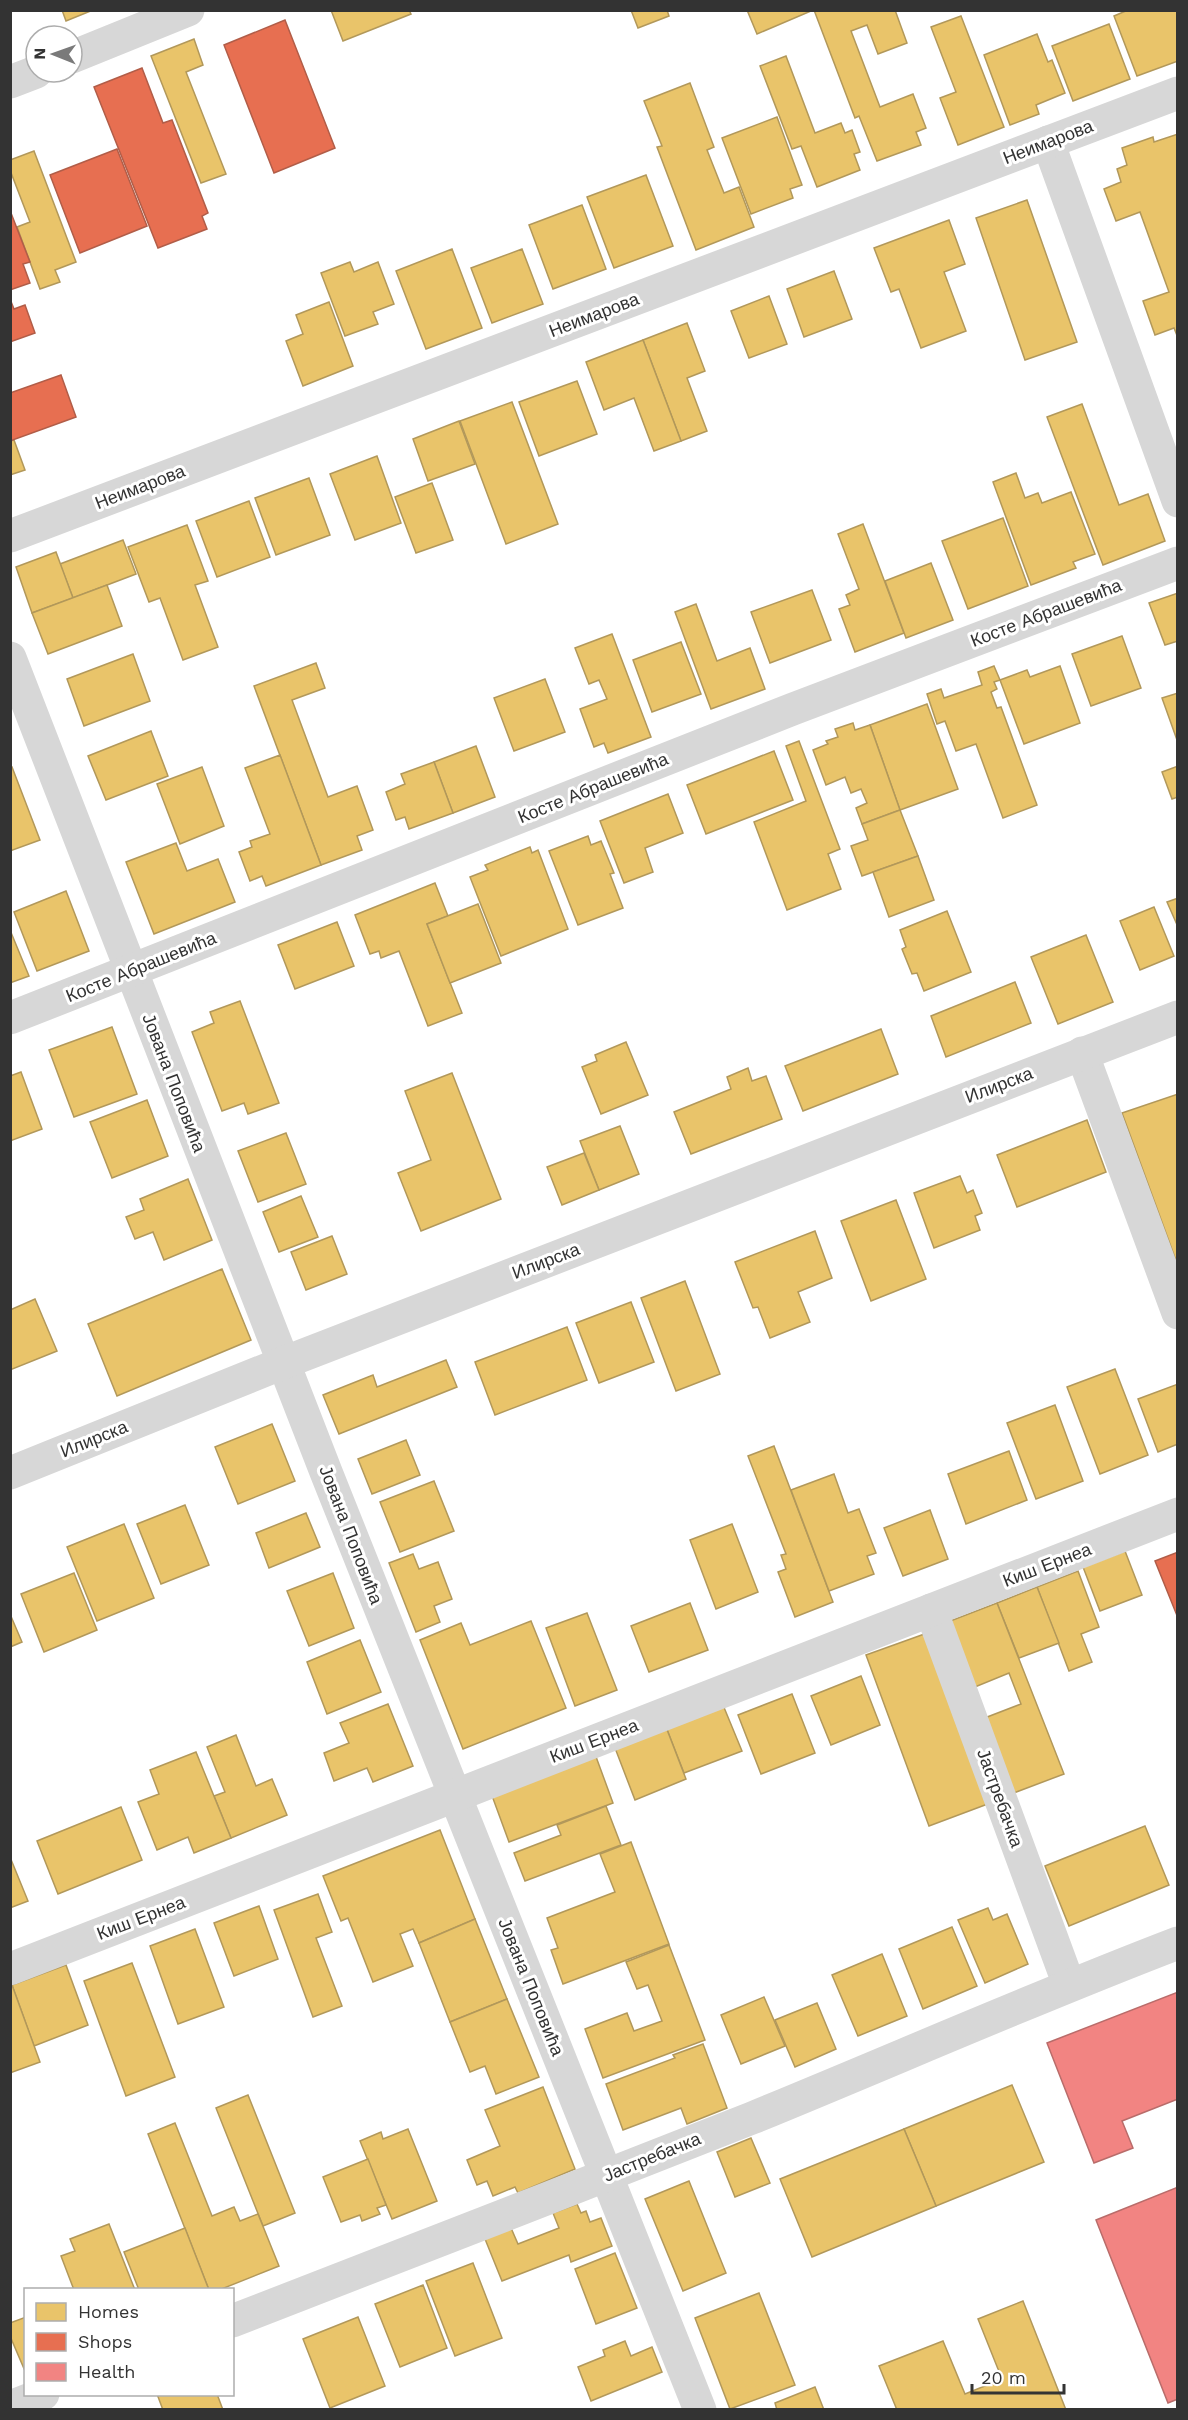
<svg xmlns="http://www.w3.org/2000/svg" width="1188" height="2420" font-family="'Work Sans',sans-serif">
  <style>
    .homes { fill: #e9c46a; stroke: #b2985a; stroke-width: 1.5 }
    .shops { fill: #e76f51; stroke: #b15d48; stroke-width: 1.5 }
    .health { fill: #f28482; stroke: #b96c6a; stroke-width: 1.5 }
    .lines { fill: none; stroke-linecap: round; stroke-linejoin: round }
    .minor { stroke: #d7d7d7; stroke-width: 33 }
    .labels { text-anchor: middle; stroke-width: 6; stroke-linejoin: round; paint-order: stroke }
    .street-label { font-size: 18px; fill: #333; stroke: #fff }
  </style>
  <rect width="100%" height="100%" fill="#fff"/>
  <!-- homes -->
  <g class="homes">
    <path d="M62 10H93L66 21Z"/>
    <path d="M331 10H409L411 14 343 41Z"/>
    <path d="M631 10H667L669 16 638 28Z"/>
    <path d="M747 10H811V11L757 34Z"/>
    <path d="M814 10H895L907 43 878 54 867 25 851 31 880 107 913 94 926 128 916 132 921 145 877 161 859 116 855 118Z"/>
    <path d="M1128 10H1177L1178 61 1137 76 1114 16Z"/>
    <path d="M961 16 1004 127 958 145 940 98 956 92 931 27Z"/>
    <path d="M1109 24 1130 79 1073 101 1052 46Z"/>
    <path d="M1037 34 1048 62 1052 60 1065 93 1036 105 1039 114 1010 125 984 55Z"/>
    <path d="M194 39 203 65 186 72 226 174 201 183 151 56Z"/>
    <path d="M786 56 815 133 841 123 845 133 852 130 860 152 854 154 860 170 817 187 801 146 792 149 760 66Z"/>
    <path d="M690 83 714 147 707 150 724 193 739 187 754 227 696 250 657 147 662 146 644 101Z"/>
    <path d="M777 117 802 185 790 189 793 198 751 214 722 138Z"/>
    <path d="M1178 134V338L1174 328 1155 335 1143 301 1169 292 1140 212 1116 221 1104 189 1121 182 1117 169 1127 165 1122 148 1153 137 1154 142Z"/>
    <path d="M34 151 76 262 55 270 60 282 40 289 17 227 30 222 10 170V160Z"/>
    <path d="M646 175 673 246 614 268 587 197Z"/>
    <path d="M1027 200 1077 342 1025 360 976 218Z"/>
    <path d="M582 205 606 269 553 289 529 225Z"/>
    <path d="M949 220 965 264 944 272 966 331 921 348 899 289 891 292 874 248Z"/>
    <path d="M452 249 482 328 426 349 396 271Z"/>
    <path d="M522 249 543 304 492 323 471 268Z"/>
    <path d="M350 262 354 272 378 262 394 304 373 312 378 324 345 336 321 273Z"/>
    <path d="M834 271 852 319 804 337 787 289Z"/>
    <path d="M769 296 787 344 749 358 731 311Z"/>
    <path d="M329 302 353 366 303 386 286 341 303 334 296 315Z"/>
    <path d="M687 323 705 371 687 378 707 431 681 441 643 340Z"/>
    <path d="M643 340 681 441 654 451 634 398 604 410 586 362Z"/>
    <path d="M577 381 597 434 539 456 519 402Z"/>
    <path d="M512 402 558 524 506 544 460 421Z"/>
    <path d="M1082 404 1119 505 1148 494 1165 541 1103 565 1047 417Z"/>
    <path d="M459 421 475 464 428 481 413 439Z"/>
    <path d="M14 440 25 470 10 475V441Z"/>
    <path d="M377 456 401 523 355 540 330 474Z"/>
    <path d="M1016 473 1025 498 1038 493 1042 503 1071 492 1095 554 1073 562 1076 568 1031 585 993 482Z"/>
    <path d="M309 478 330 535 276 555 255 498Z"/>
    <path d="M432 483 453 540 416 553 395 497Z"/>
    <path d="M249 501 270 557 217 577 196 521Z"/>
    <path d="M1003 518 1028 586 968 609 942 541Z"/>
    <path d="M863 524 904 633 855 652 839 609 850 605 846 595 859 589 838 534Z"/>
    <path d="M187 525 208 581 195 585 218 647 183 660 160 598 149 602 128 547Z"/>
    <path d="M123 540 136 574 73 598 60 564Z"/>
    <path d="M56 552 73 598 32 613 16 567Z"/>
    <path d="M931 563 953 620 906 638 885 581Z"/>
    <path d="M107 585 122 626 48 654 32 613Z"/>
    <path d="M812 590 831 640 770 663 751 612Z"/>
    <path d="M1178 593V641L1165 645 1149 603Z"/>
    <path d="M696 604 717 661 750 648 765 689 711 709 675 612Z"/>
    <path d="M612 634 651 737 608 753 604 743 594 747 580 709 607 699 599 680 589 684 575 648Z"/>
    <path d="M1122 636 1141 688 1091 706 1072 654Z"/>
    <path d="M681 642 701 694 652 712 633 660Z"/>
    <path d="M133 654 150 701 84 726 67 679Z"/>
    <path d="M316 663 325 688 292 700 328 797 357 786 373 830 357 836 362 850 321 865 254 686Z"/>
    <path d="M994 666 1000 680 994 682 997 689 991 692 997 708 1001 707 1037 805 1003 818 976 744 956 751 945 721 937 724 927 694 941 689 944 698 982 685 978 672Z"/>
    <path d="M1060 666 1080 723 1024 744 1000 680 1027 670 1030 677Z"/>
    <path d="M545 679 565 732 514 751 494 698Z"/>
    <path d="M1178 693V740H1177L1162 698Z"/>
    <path d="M927 704 958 789 900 810 870 725Z"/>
    <path d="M853 723 855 730 870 725 900 810 862 824 856 808 867 803 861 789 851 793 845 777 826 785 813 750 828 744 826 741 838 737 835 729Z"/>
    <path d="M151 731 168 776 106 800 88 756Z"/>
    <path d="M799 741 840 849 828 854 841 889 787 910 754 822 806 801 786 746Z"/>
    <path d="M476 746 495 797 453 813 434 762Z"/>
    <path d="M774 751 793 800 706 834 687 785Z"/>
    <path d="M280 755 321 865 266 886 262 876 250 881 239 852 252 847 250 841 270 834 245 768Z"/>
    <path d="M434 762 453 813 409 829 405 817 396 820 386 792 405 784 401 774Z"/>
    <path d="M1178 766V797L1172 799 1162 772Z"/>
    <path d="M12 767 40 840 10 851V768Z"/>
    <path d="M202 767 224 826 180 844 157 784Z"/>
    <path d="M668 794 683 833 645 848 653 872 624 883 600 821Z"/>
    <path d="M900 810 918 856 862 876 851 846 868 840 862 824Z"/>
    <path d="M588 836 591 845 601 841 614 873 610 874 623 908 578 925 549 851Z"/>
    <path d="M176 843 187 871 218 859 235 902 154 934 126 862Z"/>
    <path d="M530 847 532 853 538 850 568 929 501 956 470 877 488 870 485 865Z"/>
    <path d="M918 856 934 900 889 917 873 872Z"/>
    <path d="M435 883 448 916 427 924 462 1013 428 1026 399 951 381 958 379 951 370 954 355 915Z"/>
    <path d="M66 891 89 951 37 971 14 912Z"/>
    <path d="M1178 898V927L1167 902Z"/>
    <path d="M478 904 501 963 450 983 427 924Z"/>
    <path d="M1154 907 1174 956 1140 970 1120 921Z"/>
    <path d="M947 911 971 972 924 991 917 973 912 974 902 949 906 947 900 930Z"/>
    <path d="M337 922 354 966 295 989 278 945Z"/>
    <path d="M10 930 29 976 10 983Z"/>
    <path d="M1086 935 1113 1002 1058 1024 1031 957Z"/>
    <path d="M1015 982 1031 1023 946 1057 931 1016Z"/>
    <path d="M240 1001 279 1103 248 1114 244 1103 222 1111 192 1032 214 1023 210 1012Z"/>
    <path d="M112 1027 137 1094 74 1117 49 1050Z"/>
    <path d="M881 1029 898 1074 803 1111 785 1066Z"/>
    <path d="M626 1042 648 1095 601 1114 582 1067 597 1061 595 1055Z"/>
    <path d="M748 1068 752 1081 766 1076 782 1119 691 1154 674 1112 731 1089 727 1077Z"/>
    <path d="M21 1072 42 1129 10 1141V1076Z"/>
    <path d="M452 1073 501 1199 421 1231 398 1173 431 1160 405 1091Z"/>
    <path d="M1178 1094V1266L1122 1113Z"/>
    <path d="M147 1100 168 1156 112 1178 90 1122Z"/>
    <path d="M1087 1120 1106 1172 1017 1207 997 1155Z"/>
    <path d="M620 1126 639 1174 599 1190 580 1141Z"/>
    <path d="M286 1133 306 1184 258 1202 238 1151Z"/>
    <path d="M584 1153 599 1190 562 1205 547 1167Z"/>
    <path d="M960 1176 967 1193 973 1190 982 1213 975 1216 980 1230 934 1248 914 1193Z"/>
    <path d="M188 1179 212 1240 164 1260 153 1232 135 1239 126 1217 144 1210 140 1199Z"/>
    <path d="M301 1196 318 1237 279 1252 263 1212Z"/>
    <path d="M896 1200 926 1279 871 1301 841 1221Z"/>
    <path d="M815 1231 832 1278 798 1292 810 1322 770 1338 758 1307 753 1308 735 1262Z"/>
    <path d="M332 1236 347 1274 306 1290 291 1252Z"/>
    <path d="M222 1269 251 1340 117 1396 88 1324Z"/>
    <path d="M685 1281 720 1374 676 1391 641 1298Z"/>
    <path d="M35 1299 57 1351 10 1370V1310Z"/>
    <path d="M631 1302 654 1362 599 1383 576 1323Z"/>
    <path d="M567 1327 587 1380 495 1415 475 1362Z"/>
    <path d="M446 1360 457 1387 339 1434 323 1395 373 1375 377 1387Z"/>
    <path d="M1115 1369 1148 1455 1100 1474 1067 1387Z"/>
    <path d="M1178 1384V1444L1158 1452 1138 1399Z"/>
    <path d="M1055 1405 1083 1481 1036 1499 1007 1423Z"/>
    <path d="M272 1424 295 1481 238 1504 215 1447Z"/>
    <path d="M406 1440 420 1475 372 1494 358 1459Z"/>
    <path d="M774 1446 833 1602 795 1617 778 1572 786 1569 781 1555 786 1554 748 1456Z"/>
    <path d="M1009 1451 1027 1500 966 1524 948 1474Z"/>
    <path d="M834 1474 848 1513 859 1509 876 1553 867 1556 874 1574 829 1591 791 1490Z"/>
    <path d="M434 1481 454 1531 400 1552 380 1502Z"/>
    <path d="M185 1505 209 1565 161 1584 137 1524Z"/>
    <path d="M930 1510 948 1559 903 1576 884 1528Z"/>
    <path d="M306 1513 320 1547 269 1568 256 1533Z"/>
    <path d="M124 1524 154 1598 97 1621 67 1547Z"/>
    <path d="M732 1524 758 1592 716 1609 690 1540Z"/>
    <path d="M1125 1551 1142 1595 1100 1611 1083 1567Z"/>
    <path d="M413 1554 419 1569 438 1562 452 1599 434 1606 440 1622 416 1632 389 1563Z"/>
    <path d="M1078 1571 1099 1627 1081 1634 1092 1662 1069 1671 1037 1587Z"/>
    <path d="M74 1573 97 1630 44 1652 21 1594Z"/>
    <path d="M333 1573 354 1628 309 1646 287 1591Z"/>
    <path d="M1037 1587 1059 1643 1019 1658 997 1603Z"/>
    <path d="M690 1603 708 1650 649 1672 631 1626Z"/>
    <path d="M997 1603 1064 1774 1011 1794 982 1719 1021 1704 1009 1673 970 1689 945 1623Z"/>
    <path d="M587 1613 617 1690 575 1706 546 1628Z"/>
    <path d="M10 1614 22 1642 10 1647Z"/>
    <path d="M531 1621 566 1708 463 1749 420 1640 461 1623 470 1645Z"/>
    <path d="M930 1632 993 1802 929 1826 866 1655Z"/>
    <path d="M360 1640 381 1692 327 1714 307 1662Z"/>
    <path d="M861 1676 880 1725 831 1745 811 1696Z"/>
    <path d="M792 1694 815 1753 761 1774 738 1715Z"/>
    <path d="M388 1704 413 1766 373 1782 367 1768 334 1781 324 1753 349 1743 340 1723Z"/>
    <path d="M723 1705 742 1751 684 1773 666 1727Z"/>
    <path d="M666 1727 686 1779 635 1800 615 1748Z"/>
    <path d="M236 1735 256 1786 272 1779 287 1815 231 1838 214 1796 225 1792 207 1747Z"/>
    <path d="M196 1752 231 1838 194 1853 188 1837 157 1850 138 1802 159 1794 150 1770Z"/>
    <path d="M595 1754 613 1803 509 1842 491 1793Z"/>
    <path d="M606 1806 621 1845 525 1881 514 1853 561 1835 557 1825Z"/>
    <path d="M121 1807 142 1860 58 1894 37 1841Z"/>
    <path d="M1145 1826 1169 1885 1069 1926 1045 1866Z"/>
    <path d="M440 1830 475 1919 419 1943 413 1929 400 1934 413 1966 373 1982 348 1918 341 1921 323 1876Z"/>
    <path d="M631 1842 669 1944 563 1984 551 1950 558 1948 547 1918 615 1892 600 1854Z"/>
    <path d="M10 1857 28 1901 10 1908Z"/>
    <path d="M318 1894 332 1932 316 1938 342 2006 313 2017 274 1910Z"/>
    <path d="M259 1906 278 1959 234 1976 214 1923Z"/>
    <path d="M988 1908 993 1920 1007 1914 1028 1964 985 1983 958 1920Z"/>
    <path d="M475 1919 507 1999 450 2022 419 1943Z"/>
    <path d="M952 1927 977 1986 923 2009 899 1949Z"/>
    <path d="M195 1929 224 2007 178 2024 150 1946Z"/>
    <path d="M669 1945 705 2040 603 2078 585 2029 627 2013 634 2031 662 2021 648 1985 637 1989 626 1962Z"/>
    <path d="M882 1954 907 2016 858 2036 832 1975Z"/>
    <path d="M132 1963 175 2077 126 2096 84 1981Z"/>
    <path d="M66 1965 88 2025 34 2046 12 1985Z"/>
    <path d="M12 1985 40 2062 10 2073V1986Z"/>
    <path d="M764 1997 785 2046 741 2064 721 2015Z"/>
    <path d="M507 1999 539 2077 496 2094 485 2066 470 2072 450 2022Z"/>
    <path d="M817 2003 836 2049 795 2067 775 2020Z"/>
    <path d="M703 2044 727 2108 687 2124 681 2108 623 2130 606 2084 675 2058 673 2055Z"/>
    <path d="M1012 2085 1044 2162 936 2206 904 2129Z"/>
    <path d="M543 2087 575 2169 518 2193 515 2187 493 2196 487 2181 477 2185 467 2160 500 2146 485 2110Z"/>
    <path d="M248 2095 295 2213 263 2226 216 2108Z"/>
    <path d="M175 2123 212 2216 234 2207 240 2221 258 2214 279 2266 219 2290H209L148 2134Z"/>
    <path d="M408 2129 437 2201 392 2219 360 2141 381 2132 383 2139Z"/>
    <path d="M904 2129 936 2206 812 2257 780 2179Z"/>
    <path d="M751 2138 770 2183 735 2197 717 2152Z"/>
    <path d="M368 2159 386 2205 377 2208 380 2214 362 2221 360 2215 341 2222 323 2177Z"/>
    <path d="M689 2181 726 2273 683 2291 645 2199Z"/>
    <path d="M577 2204 581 2213 586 2211 590 2222 601 2218 612 2246 571 2262 569 2255 502 2281 485 2239 511 2228 518 2244 559 2228 553 2213Z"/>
    <path d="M109 2224 135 2290H74L61 2256 75 2251 70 2239Z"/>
    <path d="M185 2228 209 2290H139L124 2252Z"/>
    <path d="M615 2253 637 2308 596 2324 575 2269Z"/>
    <path d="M473 2263 502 2338 455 2356 426 2281Z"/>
    <path d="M423 2285 447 2348 400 2367 375 2304Z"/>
    <path d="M759 2293 795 2385 730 2409 695 2318Z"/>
    <path d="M1023 2301 1066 2410H897L879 2366 943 2341 965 2394 1002 2379 978 2319Z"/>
    <path d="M26 2317V2371H25L10 2336V2323Z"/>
    <path d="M358 2317 385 2386 330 2408 303 2339Z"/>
    <path d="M625 2341 631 2356 652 2347 662 2372 591 2401 578 2367 605 2356 603 2350Z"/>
    <path d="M815 2387 824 2410H777L775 2403Z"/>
    <path d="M157 2394H217L223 2410H163Z"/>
  </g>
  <!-- shops -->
  <g class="shops">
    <path d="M285 20 335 148 274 173 224 45Z"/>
    <path d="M142 68 163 123 172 120 208 213 202 216 207 229 158 248 94 87Z"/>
    <path d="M117 149 147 226 80 253 50 175Z"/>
    <path d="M11 213 30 262 23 264 30 283 10 290Z"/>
    <path d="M10 299 14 309 25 305 35 333 10 342Z"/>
    <path d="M61 375 76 417 10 441V393Z"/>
    <path d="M1178 1552V1618L1155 1561Z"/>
  </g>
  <!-- health -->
  <g class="health">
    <path d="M1178 1992V2099L1122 2121 1133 2148 1094 2163 1047 2043Z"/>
    <path d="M1178 2187V2399L1168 2403 1096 2220Z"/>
  </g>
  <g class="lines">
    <!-- minor -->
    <g class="minor">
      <path d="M72 57 188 10"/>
      <path d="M10 82 36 72"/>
      <path d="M1048 142 1178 501"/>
      <path d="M10 536 1178 93"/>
      <path d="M10 658 326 1472 700 2410"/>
      <path d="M10 1018 793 709 1178 563"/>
      <path d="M1082 1053 1178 1313"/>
      <path d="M10 1473 283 1363 1178 1017"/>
      <path d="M931 1610 1069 1985"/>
      <path d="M10 1969 1178 1514"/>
      <path d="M232 2321C406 2253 579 2187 752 2118 894 2060 1034 1998 1178 1943"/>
      <path d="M10 2407 43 2394"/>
    </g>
  </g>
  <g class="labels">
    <!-- street labels -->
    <g class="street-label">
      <text transform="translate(1048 142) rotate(-21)" y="6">Неимарова</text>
      <text transform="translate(594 315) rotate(-21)" y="6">Неимарова</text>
      <text transform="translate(140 487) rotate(-21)" y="6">Неимарова</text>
      <text transform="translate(1046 613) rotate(-21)" y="6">Косте Абрашевића</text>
      <text transform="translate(593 788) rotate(-22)" y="6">Косте Абрашевића</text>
      <text transform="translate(141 967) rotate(-22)" y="6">Косте Абрашевића</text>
      <text transform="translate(174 1083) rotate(69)" y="6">Јована Поповића</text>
      <text transform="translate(999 1085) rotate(-21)" y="6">Илирска</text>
      <text transform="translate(546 1261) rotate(-21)" y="6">Илирска</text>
      <text transform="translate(94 1439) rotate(-22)" y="6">Илирска</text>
      <text transform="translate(351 1535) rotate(69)" y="6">Јована Поповића</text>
      <text transform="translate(1047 1565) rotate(-21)" y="6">Киш Ернеа</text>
      <text transform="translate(594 1741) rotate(-21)" y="6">Киш Ернеа</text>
      <text transform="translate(1000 1798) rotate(70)" y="6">Јастребачка</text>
      <text transform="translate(141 1918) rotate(-21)" y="6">Киш Ернеа</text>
      <text transform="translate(531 1987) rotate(68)" y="6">Јована Поповића</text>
      <text transform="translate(652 2157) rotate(-22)" y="6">Јастребачка</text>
    </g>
  </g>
  <!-- border -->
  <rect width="1188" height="2420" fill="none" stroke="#333333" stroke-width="24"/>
  <!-- legend -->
  <rect x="24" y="2288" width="210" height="108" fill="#ffffff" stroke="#adadad" stroke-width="1.5"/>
  <rect x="36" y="2303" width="30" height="18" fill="#e9c46a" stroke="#adadad" stroke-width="1.5"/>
  <text x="78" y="2318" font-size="18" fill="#333333">Homes</text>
  <rect x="36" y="2333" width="30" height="18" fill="#e76f51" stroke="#adadad" stroke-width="1.5"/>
  <text x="78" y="2348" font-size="18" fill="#333333">Shops</text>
  <rect x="36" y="2363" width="30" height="18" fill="#f28482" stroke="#adadad" stroke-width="1.5"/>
  <text x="78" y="2378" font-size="18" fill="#333333">Health</text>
  <!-- north arrow -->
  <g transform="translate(54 54) rotate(271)"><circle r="28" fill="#ffffff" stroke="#adadad" stroke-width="1.5"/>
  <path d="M0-4.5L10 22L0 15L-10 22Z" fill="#7a7a7a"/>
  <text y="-9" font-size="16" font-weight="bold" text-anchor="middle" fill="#333333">N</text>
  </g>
  <!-- scale -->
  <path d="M972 2384v9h92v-9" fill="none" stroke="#333333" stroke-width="3"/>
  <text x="981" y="2384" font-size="18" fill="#333333" stroke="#ffffff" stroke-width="4.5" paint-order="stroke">20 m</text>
</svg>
